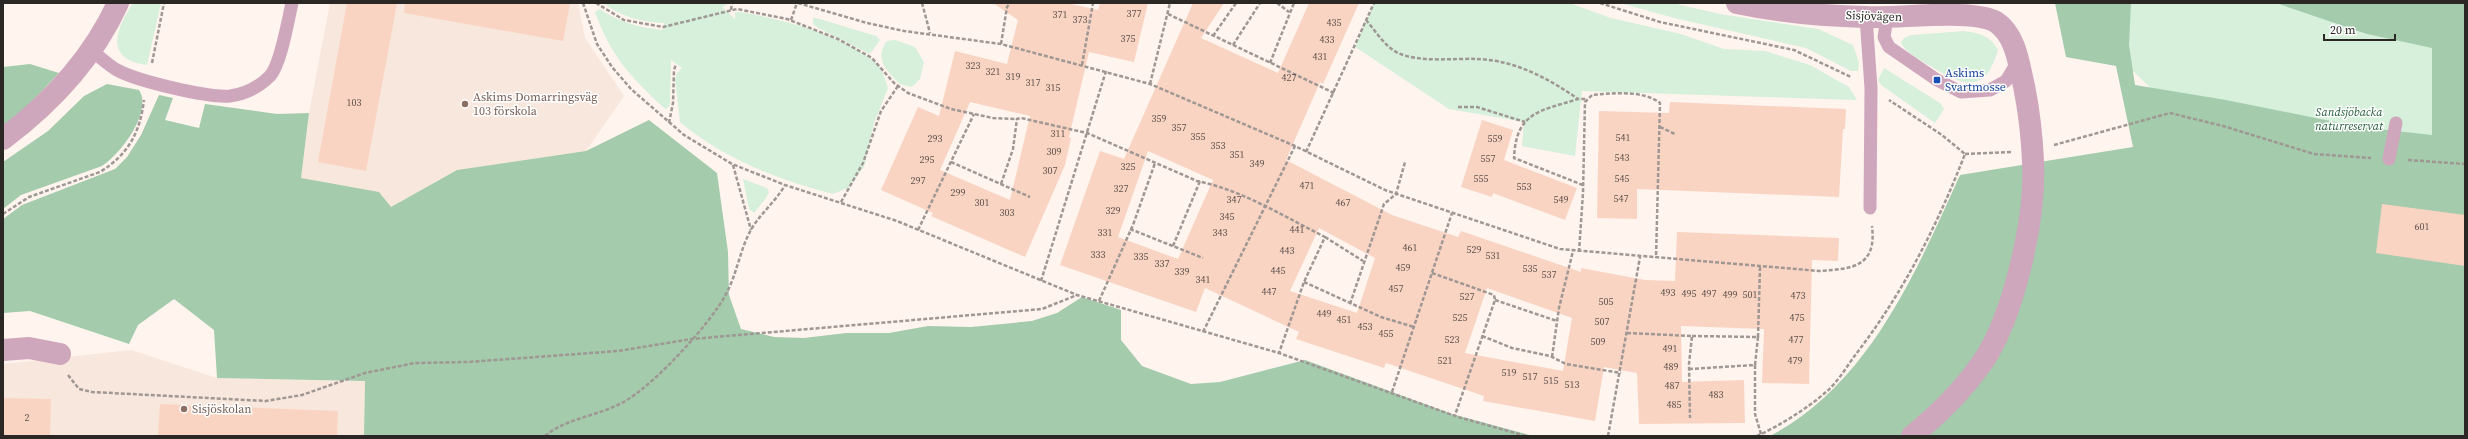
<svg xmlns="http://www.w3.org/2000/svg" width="2468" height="439" font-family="'Source Serif 4',serif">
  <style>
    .built { fill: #f8e7dc }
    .green { fill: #d6f0db }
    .forest { fill: #a3cbac }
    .building { fill: #fad4c3; fill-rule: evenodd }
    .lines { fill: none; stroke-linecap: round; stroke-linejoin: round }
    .path { stroke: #9f9793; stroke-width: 2.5; stroke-dasharray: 4 2; stroke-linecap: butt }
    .lane { stroke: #cfa7bc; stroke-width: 13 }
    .street { stroke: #cfa7bc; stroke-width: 22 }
    .transit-dot { fill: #1a4fb4; stroke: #fff; stroke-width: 1.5 }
    .education-dot { fill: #8d6e63; stroke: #fff; stroke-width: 1.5 }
    .labels { text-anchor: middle; stroke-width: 3; stroke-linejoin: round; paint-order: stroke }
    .number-label { font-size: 10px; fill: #5e524c }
    .street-label { font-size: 12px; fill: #2a2724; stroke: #fff }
    .transit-label { font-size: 12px; fill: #164399; stroke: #fff; text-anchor: start }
    .education-label { font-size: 12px; fill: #785e54; stroke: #fff; text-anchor: start }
    .park-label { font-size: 12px; font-style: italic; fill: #225e36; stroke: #fff }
  </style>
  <rect width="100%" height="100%" fill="#fff4ee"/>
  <!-- built -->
  <g class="built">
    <path d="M330 3H578L585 38 624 96 586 151 457 170 391 207 301 178 309 113Z"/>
    <path d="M131 350 217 378 365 381 364 436H3V364Z"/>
  </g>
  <!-- green -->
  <g class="green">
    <path d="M133 3H161L147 65C103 59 116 29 133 3Z"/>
    <path d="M603 3H730L722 7 735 19V12H740C782 19 843 35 876 63 883 69 885 80 888 88L874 123 864 167 848 188 833 194C778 180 724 159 680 122L675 80 677 73 682 68 671 60 670 102 669 107 665 109C631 77 611 57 595 12L600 9C618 22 641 28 663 30L664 23C641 22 622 17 603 3Z"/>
    <path d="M1374 3H1569L1611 18 1681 34 1724 49 1765 51 1810 65 1849 87 1857 100 1582 91 1575 156 1522 146 1524 122 1449 109 1355 47Z"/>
    <path d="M1620 3H1672L1720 14 1818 29 1853 45 1859 63 1858 71H1851L1806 48 1674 18Z"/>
    <path d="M2062 3H2465V390Z"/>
    <path d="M813 17 876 36 880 40 870 54 818 28 813 24Z"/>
    <path d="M1964 31C1979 33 1991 36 1998 50 1985 94 1965 87 1932 67 1921 60 1908 55 1901 43L1904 38 1912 35Z"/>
    <path d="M895 40 915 47 924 62 920 79 912 87 900 84C886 70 874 59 887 41Z"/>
    <path d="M1884 68 1940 103 1944 109 1935 123 1881 85 1878 80Z"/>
    <path d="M743 179 767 188 769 192 766 198 754 213 749 209Z"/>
  </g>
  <!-- forest -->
  <g class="forest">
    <path d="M2055 3H2131L2129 45 2135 85 2226 100 2360 127 2432 135V48L2367 34 2276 3H2465V436H1770C1869 384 1916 272 1960 175L2133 147 2116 66 2066 57Z"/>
    <path d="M30 64 59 73 20 114 3 126V67Z"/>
    <path d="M107 84 139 90C153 111 121 154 102 166L21 195 3 209V162L48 131 84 96Z"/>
    <path d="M159 95 173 98 165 120 199 128 205 104 277 114 309 113 301 178 379 192 391 207 457 170 586 151 649 120 717 173 728 252 729 295 741 329 774 337 804 338 846 333H889L928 326 971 327 1032 321 1057 313 1082 297 1121 310V340L1142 366 1191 384 1220 382 1305 360 1452 414 1533 436H364L365 381 217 378 214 330 174 299 138 325 129 344 30 311 3 313V219L22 205 115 169 127 157 141 135Z"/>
  </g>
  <!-- building -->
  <g class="building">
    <path d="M347 3H397L366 171 318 162Z"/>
    <path d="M405 3H570L563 41 404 13Z"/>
    <path d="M993 3H1067L1098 10 1100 3H1148L1134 62 1089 52 1069 137 1071 138 1065 165 1025 257 931 216 933 213 881 190 918 107 939 116 955 51 1007 64 1018 20ZM970 102 1030 116 1010 200 940 170Z"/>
    <path d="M1193 3H1224L1201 38 1278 73 1309 3H1359L1323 84 1320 82 1286 160 1392 215 1458 237 1461 231 1581 272V268L1645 280 1675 281 1677 232 1839 238 1838 261 1812 260 1809 384 1762 383 1764 329 1681 326 1682 382 1744 380 1745 423 1639 424 1637 373 1604 367 1595 421 1483 401 1484 396 1386 363 1384 368 1296 339 1299 332 1205 288 1196 312 1060 265 1100 151 1124 159ZM1148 151 1213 180 1178 259 1118 237ZM1319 228 1375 258 1357 313 1290 291ZM1487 288 1572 318 1563 371 1465 353Z"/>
    <path d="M1670 102 1846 109 1845 129H1843L1839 197 1637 189V219L1597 218 1599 111 1669 113Z"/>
    <path d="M1482 120 1513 130 1504 160 1577 188 1565 220 1493 193 1492 197 1461 187Z"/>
    <path d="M2382 204 2465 215V266L2376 253Z"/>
    <path d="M3 398 51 399 50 436H3Z"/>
    <path d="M160 404 338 411 337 436H158Z"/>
  </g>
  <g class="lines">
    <!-- path -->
    <g class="path">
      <path d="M583 3 597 44 612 67 631 89 684 135 732 164 785 185 897 221 1077 295 1279 353 1458 417 1526 436"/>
      <path d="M596 3 624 20 663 27 737 9 787 19 838 39 872 58 894 83 908 93 951 109 993 118 1017 119"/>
      <path d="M798 3 867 23 904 31 1001 44 1150 84 1295 146 1385 190 1560 249 1819 271C1852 269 1877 267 1872 226"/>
      <path d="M922 3 930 33"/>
      <path d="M1277 3 1289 12"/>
      <path d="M1600 3 1660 22 1794 50 1851 77"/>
      <path d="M731 10 732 3"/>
      <path d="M1168 14 1334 93"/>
      <path d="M791 20 797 3"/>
      <path d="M1366 20C1375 30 1385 47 1398 53 1420 63 1453 58 1477 59 1514 60 1548 78 1578 99"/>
      <path d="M1213 36 1236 3"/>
      <path d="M1001 44 1007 7 1010 3"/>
      <path d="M1233 45 1260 3"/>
      <path d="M152 63 164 3"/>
      <path d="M1270 63 1294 3"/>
      <path d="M1082 65 1093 3"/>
      <path d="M1150 84 1170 3"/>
      <path d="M1458 107H1477L1525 122"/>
      <path d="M669 123 673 103 674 70 676 64"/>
      <path d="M1660 127 1675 134"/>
      <path d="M2054 145 2170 113 2223 126 2314 154 2371 158"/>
      <path d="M1306 152 1374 3"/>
      <path d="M1965 154 2011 152"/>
      <path d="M2408 160 2465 164"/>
      <path d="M951 162 1030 197"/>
      <path d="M733 165 751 230"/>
      <path d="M1001 184 1013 149 1017 119 1021 118 1087 133 1197 181C1242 190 1285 217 1325 237L1304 282 1279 353"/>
      <path d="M1583 185 1514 158C1516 111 1541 111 1578 99H1586"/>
      <path d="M841 202 863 163 881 111 898 86"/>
      <path d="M3 214 29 197 100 172C129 154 140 132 144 100"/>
      <path d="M1130 229 1203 258"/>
      <path d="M918 230 974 114"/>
      <path d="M1325 237 1363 261"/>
      <path d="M1173 246 1200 181"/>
      <path d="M1579 252 1583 193 1585 102 1592 95C1612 93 1644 90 1660 103L1656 258"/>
      <path d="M1432 273 1494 295 1495 300 1455 415"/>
      <path d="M1041 281 1106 71"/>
      <path d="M1304 282 1381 317 1414 327"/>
      <path d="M1495 300 1557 321"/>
      <path d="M1099 301 1133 225 1155 163"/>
      <path d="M1350 304 1384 204 1396 194 1405 162"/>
      <path d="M1203 332 1295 146"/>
      <path d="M1627 333 1692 336 1689 364 1690 418"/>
      <path d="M1482 336 1512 348 1550 356 1566 364 1621 373"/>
      <path d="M1692 336 1758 337 1755 365"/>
      <path d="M1758 337 1760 267"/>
      <path d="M1552 357 1559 308 1573 251"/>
      <path d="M1689 369 1755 365V414L1761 434"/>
      <path d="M68 375 79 389 92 392 266 401 302 395 365 373 415 363 468 362 618 351 692 339 1042 309 1077 295"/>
      <path d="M1392 392 1452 213"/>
      <path d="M545 436C569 416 604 416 630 398 658 380 709 325 725 296 737 275 740 248 752 228 762 212 776 201 785 185"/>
      <path d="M1608 436 1640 257"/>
      <path d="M1757 436C1779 426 1808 408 1826 392 1838 382 1847 366 1856 354 1903 293 1937 226 1965 154L1942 135 1889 100"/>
    </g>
    <!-- lane -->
    <g class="lane">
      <path d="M1866 17 1871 88 1870 208"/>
      <path d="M1887 18 1884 37 1889 47 1937 80 1961 92 1990 90 2006 81 2018 61"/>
      <path d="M91 50C99 56 108 65 117 70 137 81 208 98 230 96 246 94 259 87 270 76 281 64 288 20 292 3"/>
      <path d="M2389 159 2396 123"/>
    </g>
    <!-- street -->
    <g class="street">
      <path d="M1737 3C1779 12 1824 16 1866 17 1897 19 1973 8 1996 22 2016 35 2019 65 2024 86 2029 111 2032 136 2033 162 2036 217 2014 317 1982 363 1963 390 1938 415 1912 436"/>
      <path d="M3 139C51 103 93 58 118 3"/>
      <path d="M3 350 29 348 60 354"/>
    </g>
  </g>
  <!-- markers -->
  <rect class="transit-dot" x="1933" y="76" width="8" height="8" rx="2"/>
  <g class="education-dot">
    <circle cx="465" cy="104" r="4"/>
    <circle cx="184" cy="409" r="4"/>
  </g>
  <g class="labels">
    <!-- number labels -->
    <g class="number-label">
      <text x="1134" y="17">377</text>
      <text x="1060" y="18">371</text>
      <text x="1080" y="23">373</text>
      <text x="1334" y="26">435</text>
      <text x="1128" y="42">375</text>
      <text x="1327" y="43">433</text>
      <text x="1320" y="60">431</text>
      <text x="973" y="69">323</text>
      <text x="993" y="75">321</text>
      <text x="1013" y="80">319</text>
      <text x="1289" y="81">427</text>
      <text x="1033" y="86">317</text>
      <text x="1053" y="91">315</text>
      <text x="354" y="106">103</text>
      <text x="1159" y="122">359</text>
      <text x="1179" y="131">357</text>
      <text x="1058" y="137">311</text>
      <text x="1198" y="140">355</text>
      <text x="1623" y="141">541</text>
      <text x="935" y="142">293</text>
      <text x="1495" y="142">559</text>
      <text x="1218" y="149">353</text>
      <text x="1054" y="155">309</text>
      <text x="1237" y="158">351</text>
      <text x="1622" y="161">543</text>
      <text x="1488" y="162">557</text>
      <text x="927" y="163">295</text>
      <text x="1257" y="167">349</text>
      <text x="1128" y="170">325</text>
      <text x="1050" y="174">307</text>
      <text x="1481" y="182">555</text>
      <text x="1622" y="182">545</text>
      <text x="918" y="184">297</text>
      <text x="1307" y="189">471</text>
      <text x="1524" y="190">553</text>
      <text x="1121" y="192">327</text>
      <text x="958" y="196">299</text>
      <text x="1621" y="202">547</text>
      <text x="1234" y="203">347</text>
      <text x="1561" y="203">549</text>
      <text x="982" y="206">301</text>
      <text x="1343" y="206">467</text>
      <text x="1113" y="214">329</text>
      <text x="1007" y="216">303</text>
      <text x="1227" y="220">345</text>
      <text x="2422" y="230">601</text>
      <text x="1297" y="233">441</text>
      <text x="1105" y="236">331</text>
      <text x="1220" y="236">343</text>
      <text x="1410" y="251">461</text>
      <text x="1474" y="253">529</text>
      <text x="1287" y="254">443</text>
      <text x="1098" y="258">333</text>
      <text x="1493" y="259">531</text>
      <text x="1141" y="260">335</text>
      <text x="1162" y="267">337</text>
      <text x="1403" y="271">459</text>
      <text x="1530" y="272">535</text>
      <text x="1278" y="274">445</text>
      <text x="1182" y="275">339</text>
      <text x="1549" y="278">537</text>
      <text x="1203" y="283">341</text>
      <text x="1396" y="292">457</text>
      <text x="1269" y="295">447</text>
      <text x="1668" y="296">493</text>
      <text x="1689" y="297">495</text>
      <text x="1709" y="297">497</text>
      <text x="1730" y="298">499</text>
      <text x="1750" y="298">501</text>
      <text x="1798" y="299">473</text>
      <text x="1467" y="300">527</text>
      <text x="1606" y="305">505</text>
      <text x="1324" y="317">449</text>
      <text x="1460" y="321">525</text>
      <text x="1797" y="321">475</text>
      <text x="1344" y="323">451</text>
      <text x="1602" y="325">507</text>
      <text x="1365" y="330">453</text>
      <text x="1386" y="337">455</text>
      <text x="1452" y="343">523</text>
      <text x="1796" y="343">477</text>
      <text x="1598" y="345">509</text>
      <text x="1670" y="352">491</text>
      <text x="1445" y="364">521</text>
      <text x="1795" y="364">479</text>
      <text x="1671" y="370">489</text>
      <text x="1509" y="376">519</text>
      <text x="1530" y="380">517</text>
      <text x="1551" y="384">515</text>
      <text x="1572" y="388">513</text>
      <text x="1672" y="389">487</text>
      <text x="1716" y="398">483</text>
      <text x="1674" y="408">485</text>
      <text x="27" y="421">2</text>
    </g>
    <!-- street labels -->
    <g class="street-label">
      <text transform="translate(1874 16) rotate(2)" y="4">Sisjövägen</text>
    </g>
    <!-- transit labels -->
    <g class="transit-label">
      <text x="1945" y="77">Askims<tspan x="1945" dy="14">Svartmosse</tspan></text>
    </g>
    <!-- education labels -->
    <g class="education-label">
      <text x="473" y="101">Askims Domarringsväg<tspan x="473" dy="14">103 förskola</tspan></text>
      <text x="192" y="413">Sisjöskolan</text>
    </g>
    <!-- park labels -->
    <g class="park-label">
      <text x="2349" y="116">Sandsjöbacka<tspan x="2349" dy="14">naturreservat</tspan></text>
    </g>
  </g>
  <!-- border -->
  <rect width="2468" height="439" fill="none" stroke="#2a2724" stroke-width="8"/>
  <!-- scale -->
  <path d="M2324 34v6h71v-6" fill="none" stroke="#2a2724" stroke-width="2"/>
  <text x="2330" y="34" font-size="12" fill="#2a2724" stroke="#ffffff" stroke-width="3" paint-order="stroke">20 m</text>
</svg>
